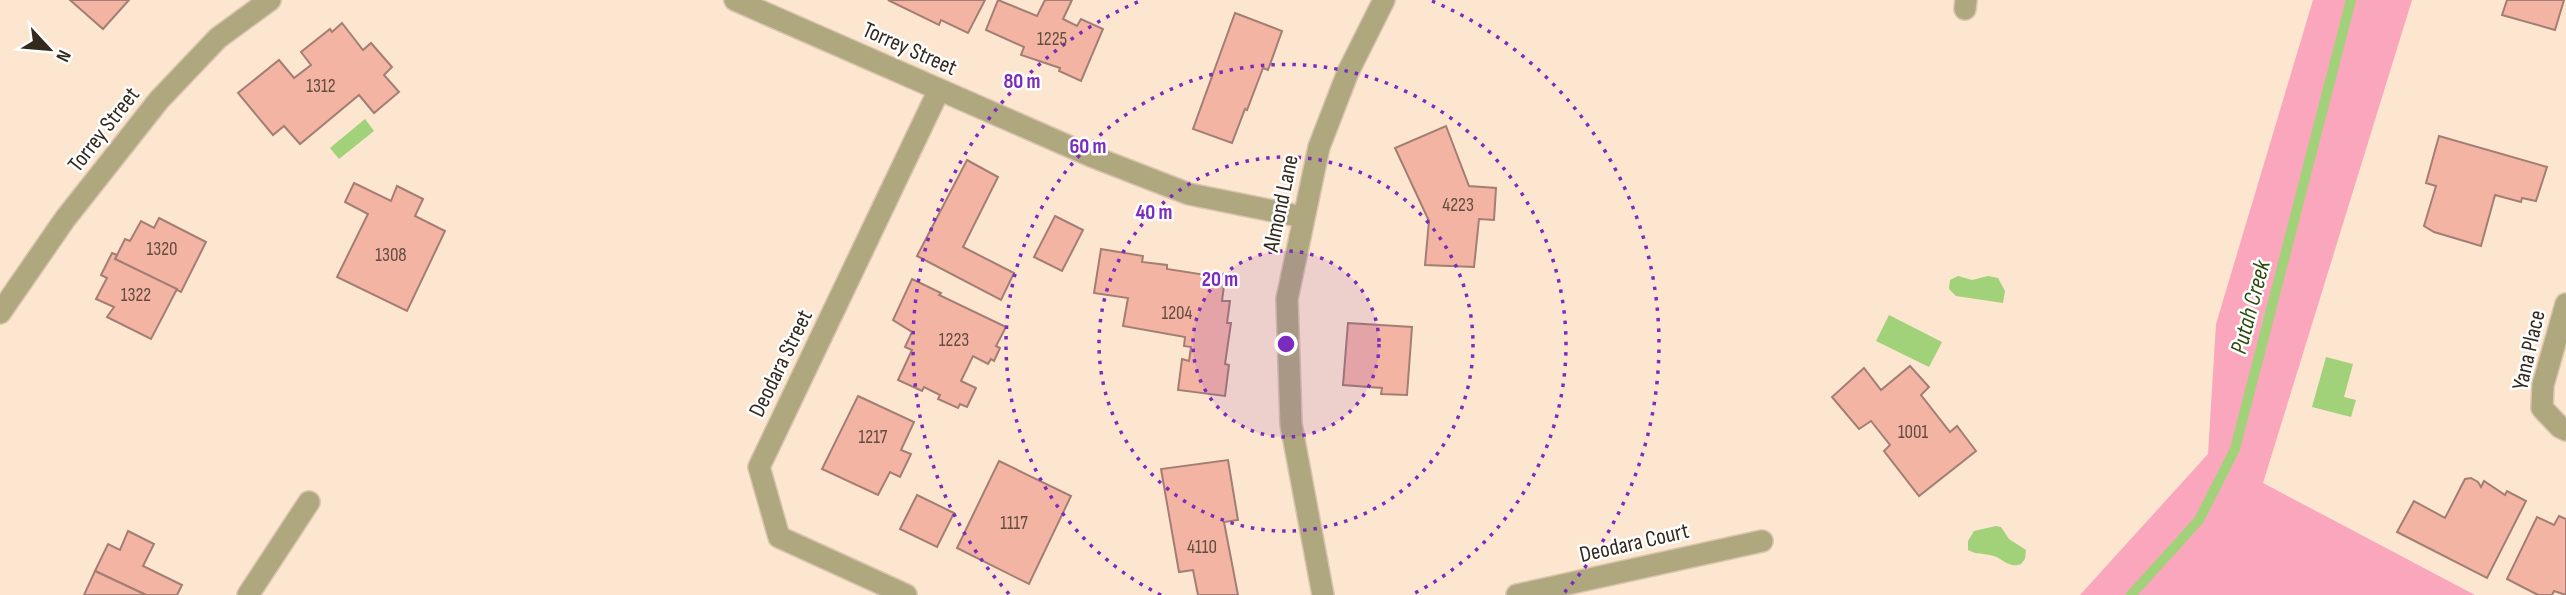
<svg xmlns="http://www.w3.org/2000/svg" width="2566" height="595" font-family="'Sofia Sans Condensed',sans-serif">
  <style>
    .green { fill: #faa6bc }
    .water { fill: #a1d178 }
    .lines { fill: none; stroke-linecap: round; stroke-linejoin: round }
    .stream { stroke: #a1d178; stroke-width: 10 }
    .building { fill: #f3b4a4; stroke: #a37e74; stroke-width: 2 }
    .minor-casing { stroke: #d9c4af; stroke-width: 24 }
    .minor { stroke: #afa87e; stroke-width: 21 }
    .ring { fill: none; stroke: #7b2cbf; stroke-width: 3.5; stroke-dasharray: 3.5 7 }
    .labels { text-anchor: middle; stroke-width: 5; stroke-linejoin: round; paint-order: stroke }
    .number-label { font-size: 19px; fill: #634c40 }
    .street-label { font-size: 23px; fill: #33291e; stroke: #fff }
    .water-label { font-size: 24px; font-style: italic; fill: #2d4b0b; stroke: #fff }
    .centre { fill: #7b2cbf; stroke: #fff; stroke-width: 3.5 }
    .ring-label { font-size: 21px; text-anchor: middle; font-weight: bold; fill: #7b2cbf; stroke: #fff; stroke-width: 5; stroke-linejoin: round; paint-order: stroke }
  </style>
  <rect width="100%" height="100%" fill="#fde6cf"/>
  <!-- green -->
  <path class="green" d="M2313 0H2412L2263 483 2475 595H2080L2208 454 2216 324Z"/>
  <!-- water -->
  <g class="water">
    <path d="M365 119 374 131 339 159 330 148Z"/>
    <path d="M1958 276 1972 280 1988 276 1998 278 2005 291 2003 303 1956 296 1949 289 1950 280Z"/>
    <path d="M1889 315 1942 342 1929 367 1876 341Z"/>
    <path d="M2326 357 2353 364 2344 397 2356 400 2351 417 2312 407Z"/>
    <path d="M1996 526 2001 527 2009 539 2026 550 2025 559 2021 564C2007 569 2003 557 1990 555 1980 553 1977 555 1968 550V541L1974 531Z"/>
  </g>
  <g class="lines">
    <!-- stream -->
    <path class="stream" d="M2131 595 2199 520 2235 449 2351 0"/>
  </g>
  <!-- building -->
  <g class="building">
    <path d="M70 0H129L103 29Z"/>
    <path d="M888 0H985L968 33 941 20 939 25Z"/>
    <path d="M998 0 1037 16 1045 0H1072L1063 19 1077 26 1081 19 1103 29 1081 81 1059 71 1060 68 1021 55 1024 47 986 30Z"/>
    <path d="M2507 0H2564L2555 30 2502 15Z"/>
    <path d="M1235 13 1282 31 1268 70 1263 68 1247 110 1245 109 1232 143 1193 129Z"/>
    <path d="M342 23 363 50 371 43 392 67 384 75 399 92 374 113 359 95 300 144 284 126 273 135 238 93 279 60 294 78 311 65 301 52 330 29 332 32Z"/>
    <path d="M1446 126 1469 186 1496 188 1494 220 1479 219 1474 267 1425 265 1429 221 1395 148Z"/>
    <path d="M2439 136 2547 167 2536 201 2522 198 2521 202 2495 195 2481 246 2434 232 2424 226 2436 186 2426 183Z"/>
    <path d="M967 160 998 177 963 247 1014 273 1001 300 917 256Z"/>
    <path d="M354 183 391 201 397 186 423 199 415 216 445 231 407 311 337 277 368 214 345 202Z"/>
    <path d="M1055 216 1083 230 1062 271 1034 257Z"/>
    <path d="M159 218 206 242 181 292 115 259 125 239 130 241 141 221 154 228Z"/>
    <path d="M1101 249 1143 256 1142 262 1167 265V269L1225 278 1222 301H1230L1227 323H1231L1225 364 1229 365 1225 396 1178 390 1182 359 1189 361 1191 347 1184 346 1185 337 1123 326 1128 298 1094 293Z"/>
    <path d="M112 253 117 255 115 259 177 289 151 339 107 317 114 307 96 299 107 278 101 275Z"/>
    <path d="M912 279 941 293 939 295 1006 327 996 346 1000 348 994 361 991 359 988 364 973 356 961 381 976 388 967 407 960 404 958 408 938 399 940 395 924 387 922 391 898 380 912 350 905 347 912 332 893 320Z"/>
    <path d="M1348 323 1412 327 1407 395 1381 394 1382 388 1343 385Z"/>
    <path d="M1910 366 1929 387 1921 395 1950 432 1957 426 1976 451 1919 496 1884 451 1890 445 1871 421 1859 429 1832 397 1864 368 1881 390Z"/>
    <path d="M858 396 914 422 901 450 911 454 900 477 890 472 878 495 822 469Z"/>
    <path d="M1228 460 1238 520 1224 522 1238 595H1198L1193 570 1179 572 1161 469Z"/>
    <path d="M999 461 1071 496 1029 584 957 548Z"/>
    <path d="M2471 478 2478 482 2481 487 2484 481 2505 495 2507 491 2526 501 2487 578 2397 532 2414 501 2445 518 2465 479Z"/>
    <path d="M917 495 954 513 937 547 900 529Z"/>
    <path d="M2559 516 2566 519V595L2554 591 2552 595H2538L2507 579 2537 517 2554 525Z"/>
    <path d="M128 531 154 544 143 566 182 585 177 595H146L95 571 108 544 120 550Z"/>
    <path d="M95 571 146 595H84Z"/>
  </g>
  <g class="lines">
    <!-- minor casing -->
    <g class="minor-casing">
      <g id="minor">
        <path d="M735 0 1091 156 1189 194 1303 217"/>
        <path d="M1965 9 1966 0"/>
        <path d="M2566 304 2543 385 2542 408 2560 427 2566 430"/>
        <path d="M0 313 65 219 159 100 218 38 270 0"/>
        <path d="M248 595 309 502"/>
        <path d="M906 595 779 537 759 467 939 90"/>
        <path d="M1323 595 1291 424 1287 299 1319 147 1348 72 1384 0"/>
        <path d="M1517 595 1762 541"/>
      </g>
    </g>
    <!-- minor -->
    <use href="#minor" class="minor"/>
  </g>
  <!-- distance rings -->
  <circle cx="1286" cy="344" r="93" fill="#7b2cbf" fill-opacity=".12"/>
  <g class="ring">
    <circle cx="1286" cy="344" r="93"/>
    <circle cx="1286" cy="344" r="187"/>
    <path d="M1161 595A280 280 0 1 1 1411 595"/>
    <path d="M1009 594A373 373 0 0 1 1140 1M1432 1A373 373 0 0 1 1563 594"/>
  </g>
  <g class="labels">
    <!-- number labels -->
    <g class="number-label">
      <text x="1052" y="45">1225</text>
      <text x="321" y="92">1312</text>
      <text x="1458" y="211">4223</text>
      <text x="162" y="255">1320</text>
      <text x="391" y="261">1308</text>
      <text x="136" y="301">1322</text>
      <text x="1177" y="319">1204</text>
      <text x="954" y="346">1223</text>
      <text x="1913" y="438">1001</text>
      <text x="873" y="443">1217</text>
      <text x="1014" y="529">1117</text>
      <text x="1202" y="553">4110</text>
    </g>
    <!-- street labels -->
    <g class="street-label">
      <text transform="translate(910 48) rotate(24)" y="8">Torrey Street</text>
      <text transform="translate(103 129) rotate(-52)" y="8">Torrey Street</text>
      <text transform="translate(1280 203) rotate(-78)" y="8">Almond Lane</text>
      <text transform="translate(2528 350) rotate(-77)" y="8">Yana Place</text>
      <text transform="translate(780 363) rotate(-64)" y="8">Deodara Street</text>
      <text transform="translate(1634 542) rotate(-13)" y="8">Deodara Court</text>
    </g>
    <!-- water labels -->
    <g class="water-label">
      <text transform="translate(2250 307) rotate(-75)" y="8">Putah Creek</text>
    </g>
  </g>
  <circle cx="1286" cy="344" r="10" class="centre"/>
  <g class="ring-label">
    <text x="1022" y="88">80 m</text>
    <text x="1088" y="153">60 m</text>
    <text x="1154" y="219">40 m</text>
    <text x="1220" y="286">20 m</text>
  </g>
  <!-- north arrow -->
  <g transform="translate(49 49) rotate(116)" stroke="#ffffff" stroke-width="5" paint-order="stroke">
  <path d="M0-5L12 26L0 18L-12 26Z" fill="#33291e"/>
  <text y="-10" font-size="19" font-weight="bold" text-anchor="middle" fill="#33291e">N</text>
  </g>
</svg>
